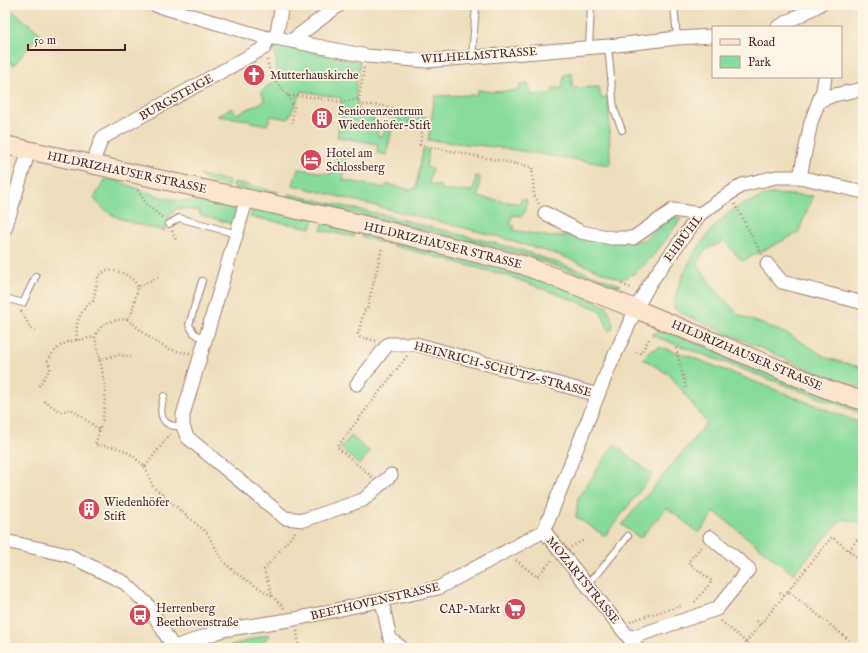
<svg xmlns="http://www.w3.org/2000/svg" width="868" height="653" font-family="'IM FELL English',serif">
  <style>
    .green { fill: #87db9d; stroke: #687d64 }
    .lines { fill: none; stroke-linecap: round; stroke-linejoin: round }
    .lane-casing { stroke: #9c7e74; stroke-width: 8 }
    .street-casing { stroke: #9c7e74; stroke-width: 15 }
    .secondary-casing { stroke: #9c7e74; stroke-width: 20 }
    .path { stroke: #9c7e74; stroke-width: 2.5; stroke-dasharray: 1 3; stroke-linecap: butt }
    .lane { stroke: #fff; stroke-width: 6 }
    .street { stroke: #fff; stroke-width: 13 }
    .secondary { stroke: #fbe5cf; stroke-width: 18 }
    .labels { text-anchor: middle; stroke-width: 3.5; stroke-linejoin: round; paint-order: stroke }
    .street-label { font-size: 12px; fill: #4a1f2b; stroke: #fcf5e5 }
    .poi-label { font-size: 12px; fill: #4a1f2b; stroke: #fcf5e5; text-anchor: start }
  </style>
  <rect width="100%" height="100%" fill="#fcf5e5"/>
  <filter id="ink" filterUnits="userSpaceOnUse"><feTurbulence type="fractalNoise" baseFrequency=".025" numOctaves="2"/><feDisplacementMap in="SourceGraphic" scale="8" xChannelSelector="R" yChannelSelector="G"/><feConvolveMatrix kernelMatrix="1 2 1 2 8 2 1 2 1" color-interpolation-filters="sRGB"/></filter>
  <filter id="wash" filterUnits="userSpaceOnUse"><feTurbulence type="fractalNoise" baseFrequency=".012" numOctaves="4" result="noise"/><feDisplacementMap in="SourceGraphic" scale="16" xChannelSelector="R" yChannelSelector="G"/><feGaussianBlur stdDeviation="0.9" result="paint"/><feColorMatrix in="noise" values="0 0 0 0 0 0 0 0 0 0 0 0 0 0 0 0 0 1.4 0 .05"/><feComposite in="paint" operator="in"/></filter>
  <g filter="url(#wash)">
    <rect width="100%" height="100%" fill="#eddebc"/>
    <!-- green -->
    <g class="green">
      <path d="M5 5 40 33 14 65 5 58Z"/>
      <path d="M274 44 360 62C357 81 352 97 361 115L373 116 376 123 378 137H380L396 115 412 114 428 118 424 127 393 125 386 155 377 153 378 144 337 137 342 107 341 98 302 91 288 119 271 116 267 125 251 122 249 120 217 116 231 108 237 114 265 101 261 92 278 77Z"/>
      <path d="M572 73V88L599 87 601 98 609 97 610 165 495 147 428 140 435 96 476 95 478 90 493 92 520 90V84H528L532 95 552 94 553 88H562L564 75Z"/>
      <path d="M338 148 348 150 343 180 385 188 387 184 411 190 416 188 423 149 429 150 426 167 432 169 429 184 441 186V189L459 192 460 190 473 191 476 176 480 177 478 197 520 204 521 199 527 200 525 211 522 216 512 215 510 225 515 226 513 230 551 237 572 235 625 243 643 240 670 219 675 217 681 219C668 235 642 277 620 279L562 256 496 236 293 185 298 169 331 174Z"/>
      <path d="M199 175 229 181 228 186 209 182Z"/>
      <path d="M111 179 164 198 182 201H208L234 204 238 208 233 224 200 215V211L177 208 169 217 164 231C139 224 109 221 94 198L105 180Z"/>
      <path d="M234 182 278 192V194L276 196 233 187Z"/>
      <path d="M288 194 383 215 521 250 621 285 613 286 527 256 389 221 287 198Z"/>
      <path d="M770 194 813 196 798 233 742 261 724 241 704 251 698 262 702 272 714 288 739 315 790 335 827 358 863 368V389L820 374 683 314 674 308C674 279 709 225 733 210 744 203 759 199 770 194Z"/>
      <path d="M258 208 314 218 311 228 250 217 253 210Z"/>
      <path d="M324 221 353 227 354 237 321 230Z"/>
      <path d="M362 234 499 266 573 291 607 307 613 323 612 329 609 331 600 310 508 276 361 237Z"/>
      <path d="M659 331 673 334 863 408V414L651 335Z"/>
      <path d="M659 347 686 355 863 424V523L842 519 793 574 715 512 699 533 667 508 640 538 622 525 707 423 670 375 643 359 649 352Z"/>
      <path d="M351 436 370 452 359 465 341 448Z"/>
      <path d="M614 444 652 475 605 536 576 517 578 498Z"/>
      <path d="M270 634 259 648H223Z"/>
    </g>
  </g>
  <g filter="url(#ink)">
    <g class="lines">
      <!-- lane casing -->
      <g class="lane-casing">
        <g id="lane">
          <path d="M674 5 677 38"/>
          <path d="M608 46 614 109 622 130"/>
          <path d="M589 47 591 5"/>
          <path d="M472 57 476 5"/>
          <path d="M169 224 179 218 237 234"/>
          <path d="M202 281 189 325 194 333 205 340"/>
          <path d="M5 298 23 303 36 276"/>
          <path d="M164 396C158 415 161 428 183 426"/>
          <path d="M586 584 600 571 628 536"/>
        </g>
      </g>
      <!-- street casing -->
      <g class="street-casing">
        <g id="street">
          <path d="M155 5 268 38H276L367 56 427 61 608 46 677 38 713 36"/>
          <path d="M778 27 819 5"/>
          <path d="M276 38 282 5"/>
          <path d="M291 41 339 5"/>
          <path d="M819 101 834 95 863 89"/>
          <path d="M92 164 102 138 264 48 268 38"/>
          <path d="M800 177 811 122 823 90 825 77"/>
          <path d="M247 198 183 415V426L187 437 285 518 304 520 363 500 391 475"/>
          <path d="M545 213 581 232 612 238H633L673 210 700 214"/>
          <path d="M5 229 29 150"/>
          <path d="M767 264 782 282 860 302"/>
          <path d="M357 384 388 344H416L598 395"/>
          <path d="M544 531 637 648"/>
          <path d="M5 541 68 555 125 583 148 605 173 647"/>
          <path d="M382 601 390 639 402 648"/>
          <path d="M630 638 717 609 749 569 710 537"/>
          <path d="M172 648 223 630 295 619 438 588 544 531 607 372 636 309 650 283 700 214 742 185 776 177H800L863 192"/>
        </g>
      </g>
      <!-- secondary casing -->
      <g class="secondary-casing">
        <path id="secondary" d="M5 145 348 221 523 265 636 309 829 390 863 401"/>
      </g>
      <!-- path -->
      <g class="path">
        <path d="M267 60 271 76 288 96H304L342 102 359 99"/>
        <path d="M364 68 359 99 361 105C397 105 397 108 422 132L420 145 532 167 534 195 539 204"/>
        <path d="M288 96 294 107 292 123"/>
        <path d="M138 190 146 204 164 219"/>
        <path d="M735 204 762 255"/>
        <path d="M172 231 176 240"/>
        <path d="M158 277 138 287 132 312 127 319C112 320 100 322 95 337L106 389 103 419 95 445C122 447 126 449 145 467L170 434"/>
        <path d="M622 284 633 289"/>
        <path d="M21 311 31 329 35 331"/>
        <path d="M127 319C149 336 160 351 190 353"/>
        <path d="M77 340C75 322 79 312 93 301L98 277 106 270C121 271 130 274 138 287"/>
        <path d="M376 341 360 337 358 334 364 311 367 309 382 248"/>
        <path d="M676 348 686 388"/>
        <path d="M636 352 641 353 649 339"/>
        <path d="M99 359 119 355 131 357"/>
        <path d="M39 386 50 369 48 361C61 338 72 342 95 337"/>
        <path d="M44 401 61 412 71 409 100 430"/>
        <path d="M145 467 153 487 207 533 223 561 234 572 273 597"/>
        <path d="M372 477 337 447 407 356"/>
        <path d="M571 547 584 540"/>
        <path d="M849 550 863 533"/>
        <path d="M516 560 537 577 552 560"/>
        <path d="M788 591 832 537 863 562"/>
        <path d="M780 593 784 596"/>
        <path d="M695 602 712 581 688 562 702 546"/>
        <path d="M284 608 273 597 264 570 295 532"/>
        <path d="M721 621 753 648"/>
        <path d="M757 621 760 625"/>
        <path d="M630 622 639 618 681 606"/>
        <path d="M297 631 299 648"/>
        <path d="M746 642 788 591 849 640"/>
      </g>
      <!-- lane -->
      <use href="#lane" class="lane"/>
      <!-- street -->
      <use href="#street" class="street"/>
      <!-- secondary -->
      <use href="#secondary" class="secondary"/>
    </g>
  </g>
  <!-- icons -->
  <defs>
    <g id="church-disc" transform="scale(1.15)"><circle r="9.5" fill="#d1495b" stroke="#fcf5e5"/><path d="M-1.2-6h2.4v3.5h3.3v2.4h-3.3V6h-2.4V-.1h-3.3v-2.4h3.3Z" fill="#fff"/></g>
    <g id="building-disc" transform="scale(1.15)"><circle r="9.5" fill="#d1495b" stroke="#fcf5e5"/><path d="M-4-6H4V6H1V3H-1V6H-4ZM-2.5-4.3h1.7v1.8h-1.7ZM.8-4.3h1.7v1.8H.8ZM-2.5-1h1.7V.8h-1.7ZM.8-1h1.7V.8H.8Z" fill="#fff"/></g>
    <g id="hotel-disc" transform="scale(1.15)"><circle r="9.5" fill="#d1495b" stroke="#fcf5e5"/><path d="M-6-4.5h1.5V1H6V5H4.5V3h-9V5H-6ZM-4 0a1.8 1.8 0 1 1 3.6 0ZM.5 0V-2.5h3Q6-2.5 6 0Z" fill="#fff"/></g>
    <g id="supermarket-disc" transform="scale(1.15)"><circle r="9.5" fill="#d1495b" stroke="#fcf5e5"/><path d="M-6-5.5h2.5l.6 2H6L4.5 2H-2.5L-4.4-4H-6ZM-1.5 3.2a1.3 1.3 0 1 0 .1 0ZM3 3.2a1.3 1.3 0 1 0 .1 0Z" fill="#fff"/></g>
    <g id="bus-disc" transform="scale(1.15)"><circle r="9.5" fill="#d1495b" stroke="#fcf5e5"/><path d="M-5-6H5V4H4V6H2V4H-2V6H-4V4H-5ZM-3.5-4V0h7V-4ZM-3.5 1.2v1.5H-2V1.2ZM2 1.2v1.5H3.5V1.2Z" fill="#fff"/></g>
  </defs>
  <g fill-rule="evenodd">
    <use href="#church-disc" x="254" y="75"/>
    <use href="#building-disc" x="322" y="118"/>
    <use href="#hotel-disc" x="311" y="160"/>
    <use href="#building-disc" x="89" y="509"/>
    <use href="#supermarket-disc" x="515" y="609"/>
    <use href="#bus-disc" x="140" y="615"/>
  </g>
  <g class="labels">
    <!-- street labels -->
    <g class="street-label">
      <text transform="translate(479 55) rotate(-4)" y="4">WILHELMSTRASSE</text>
      <text transform="translate(176 97) rotate(-29)" y="4">BURGSTEIGE</text>
      <text transform="translate(127 172) rotate(12)" y="4">HILDRIZHAUSER STRASSE</text>
      <text transform="translate(683 238) rotate(-53)" y="4">EHBÜHL</text>
      <text transform="translate(443 245) rotate(14)" y="4">HILDRIZHAUSER STRASSE</text>
      <text transform="translate(747 355) rotate(23)" y="4">HILDRIZHAUSER STRASSE</text>
      <text transform="translate(503 369) rotate(15)" y="4">HEINRICH-SCHÜTZ-STRASSE</text>
      <text transform="translate(583 580) rotate(51)" y="4">MOZARTSTRASSE</text>
      <text transform="translate(375 601) rotate(-13)" y="4">BEETHOVENSTRASSE</text>
    </g>
    <!-- poi labels -->
    <g class="poi-label">
      <text x="270" y="79">Mutterhauskirche</text>
      <text x="338" y="115">Seniorenzentrum<tspan x="338" dy="14">Wiedenhöfer-Stift</tspan></text>
      <text x="326" y="157">Hotel am<tspan x="326" dy="14">Schlossberg</tspan></text>
      <text x="104" y="506">Wiedenhöfer<tspan x="104" dy="14">Stift</tspan></text>
      <text x="156" y="612">Herrenberg<tspan x="156" dy="14">Beethovenstraße</tspan></text>
      <text x="500" y="613" text-anchor="end">CAP-Markt</text>
    </g>
  </g>
  <!-- margin -->
  <rect width="868" height="653" fill="none" stroke="#fcf5e5" stroke-width="20"/>
  <!-- legend -->
  <rect x="712" y="26" width="130" height="52" fill="#fcf5e5" stroke="#b59f9b"/>
  <rect x="720" y="39" width="20" height="6" fill="#fbe5cf" stroke="#b59f9b"/>
  <text x="748" y="46" font-size="12" fill="#4a1f2b">Road</text>
  <rect x="720" y="56" width="20" height="12" fill="#87db9d" stroke="#b59f9b"/>
  <text x="748" y="66" font-size="12" fill="#4a1f2b">Park</text>
  <!-- scale -->
  <path d="M28 44v6h97v-6" fill="none" stroke="#4a1f2b" stroke-width="2"/>
  <text x="34" y="44" font-size="12" fill="#4a1f2b" stroke="#fcf5e5" stroke-width="3" paint-order="stroke">50 m</text>
</svg>
